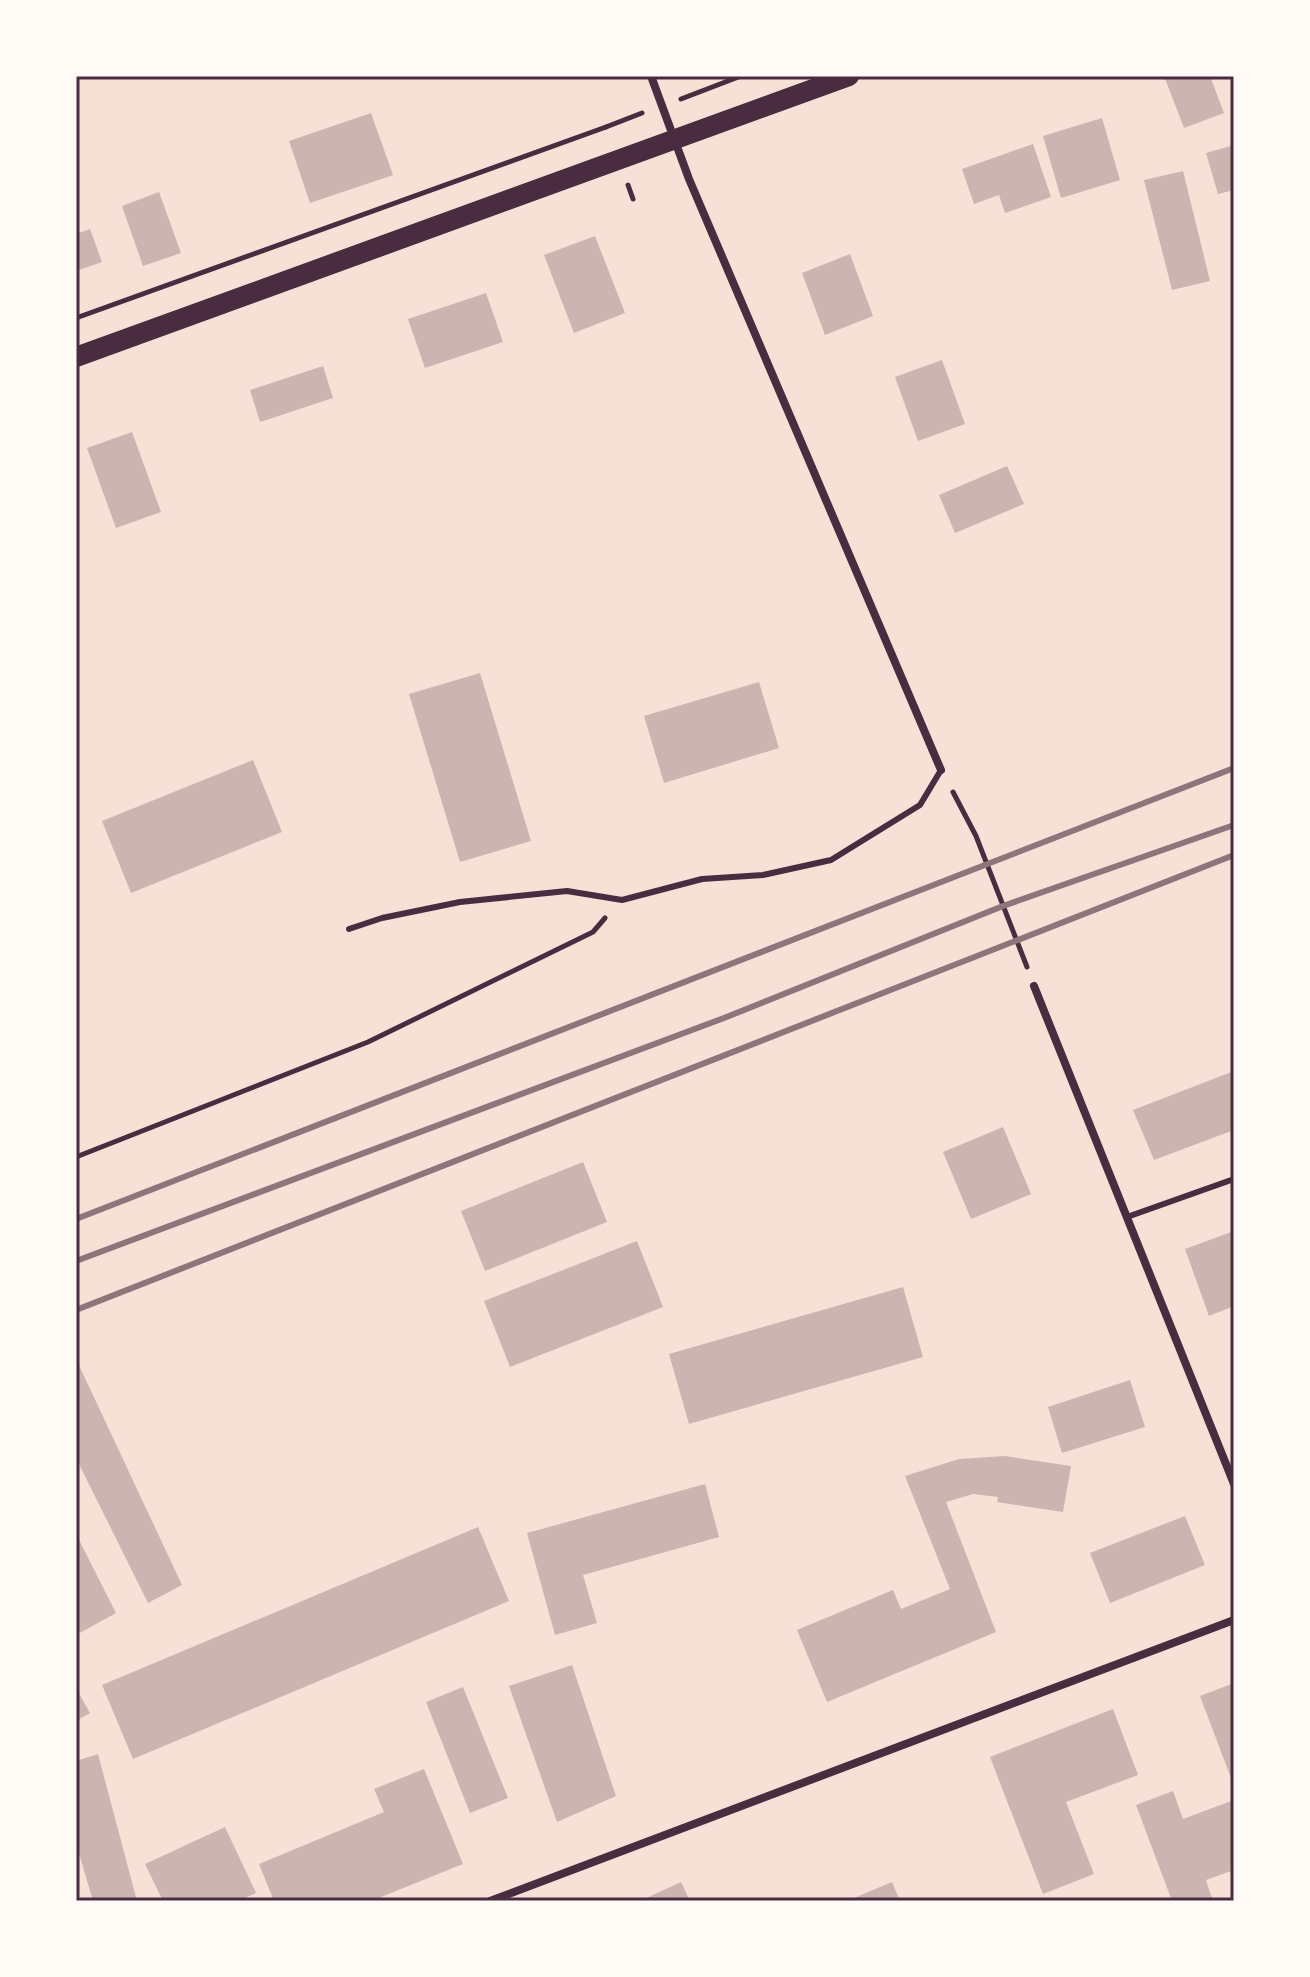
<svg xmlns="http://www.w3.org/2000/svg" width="1310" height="1977" font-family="'Fira Sans Condensed',sans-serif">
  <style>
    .building { fill: #ccb4b1 }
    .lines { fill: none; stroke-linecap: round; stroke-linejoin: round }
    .path { stroke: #4a2c40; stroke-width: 5 }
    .service { stroke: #4a2c40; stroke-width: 6 }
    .minor { stroke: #4a2c40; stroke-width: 8 }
    .primary { stroke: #4a2c40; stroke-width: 20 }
    .rail { stroke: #8f747c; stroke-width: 6 }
    .neatline { fill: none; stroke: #4a2c40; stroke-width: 3 }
  </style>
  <rect width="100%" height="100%" fill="#f7e1d7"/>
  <!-- building -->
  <g class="building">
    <path d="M1164 76H1210L1224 113 1184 128Z"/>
    <path d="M371 113 393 175 310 203 289 141Z"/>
    <path d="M1102 118 1120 180 1061 198 1043 136Z"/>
    <path d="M1033 144 1051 197 1005 213 999 195 974 204 962 169Z"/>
    <path d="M1234 145V190L1218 194 1206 153Z"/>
    <path d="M1183 171 1210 281 1172 290 1144 180Z"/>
    <path d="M159 192 181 253 143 266 122 206Z"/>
    <path d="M90 229 102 262 76 271V234Z"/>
    <path d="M595 236 625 313 574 333 544 255Z"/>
    <path d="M850 254 873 316 825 335 802 273Z"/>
    <path d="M486 293 503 342 425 368 408 319Z"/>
    <path d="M942 360 965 424 918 441 895 377Z"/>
    <path d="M323 366 333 398 260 422 250 390Z"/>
    <path d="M132 432 161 512 116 528 87 448Z"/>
    <path d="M1007 466 1024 504 955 533 939 495Z"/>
    <path d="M480 673 531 841 460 862 409 694Z"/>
    <path d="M759 682 779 748 664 783 644 716Z"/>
    <path d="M253 760 282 832 131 893 102 821Z"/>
    <path d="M1234 1071V1130L1154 1160 1133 1110Z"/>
    <path d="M1003 1127 1031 1194 971 1219 943 1152Z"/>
    <path d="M583 1162 607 1222 485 1271 461 1211Z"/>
    <path d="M1234 1231V1306L1209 1316 1185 1249Z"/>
    <path d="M637 1241 663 1307 510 1367 484 1301Z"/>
    <path d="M903 1287 923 1357 689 1424 669 1354Z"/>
    <path d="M76 1359 182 1585 148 1603 76 1458Z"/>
    <path d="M1130 1380 1145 1427 1062 1453 1048 1407Z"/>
    <path d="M1005 1456 1071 1466 1063 1512 997 1502 998 1497 973 1494 946 1502 996 1632 827 1702 797 1630 893 1590 901 1609 950 1589 905 1476 959 1459Z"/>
    <path d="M705 1484 719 1537 583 1575 597 1623 555 1635 527 1533Z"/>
    <path d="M1185 1516 1205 1565 1110 1603 1090 1553Z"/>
    <path d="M478 1527 509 1601 133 1759 102 1685Z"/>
    <path d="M76 1534 116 1613 76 1635Z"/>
    <path d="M572 1665 616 1796 557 1822 509 1686Z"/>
    <path d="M1234 1683V1786L1200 1696Z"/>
    <path d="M463 1687 508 1798 470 1813 426 1702Z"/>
    <path d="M76 1688 90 1713 76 1721Z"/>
    <path d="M1113 1709 1138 1775 1066 1802 1094 1874 1043 1894 990 1757Z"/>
    <path d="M98 1754 137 1901H93L76 1843V1761Z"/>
    <path d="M424 1769 463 1864 371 1901H274L259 1864 384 1812 374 1789Z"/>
    <path d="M1173 1791 1183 1819 1234 1800V1870L1206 1880 1213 1901H1172L1136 1805Z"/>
    <path d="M225 1827 256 1893 238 1901H163L145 1864Z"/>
    <path d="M681 1882 690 1901H640Z"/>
    <path d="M892 1882 900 1901H847Z"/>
  </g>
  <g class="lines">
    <!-- path -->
    <g class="path">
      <path d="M681 99 741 76"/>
      <path d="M606 127 642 113"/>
      <path d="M628 185 633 199"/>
      <path d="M76 318 606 127"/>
      <path d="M953 792 976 836 1027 967"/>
      <path d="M76 1157 368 1042 593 932 605 918"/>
    </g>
    <!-- service -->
    <g class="service">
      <path d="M349 929 382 918 460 902 567 891 622 900 702 879 763 875 831 860 920 805 941 770"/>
      <path d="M1127 1217 1234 1179"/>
    </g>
    <!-- minor -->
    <g class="minor">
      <path d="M651 76 689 179 941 770"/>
      <path d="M1034 986 1234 1484"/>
      <path d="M490 1901 1234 1620"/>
    </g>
    <!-- primary -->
    <path class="primary" d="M76 357 849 76"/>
    <!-- rail -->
    <g class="rail">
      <path d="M76 1219 1234 768"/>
      <path d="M76 1261 724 1018 1003 906 1234 825"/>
      <path d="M76 1310 1234 855"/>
    </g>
  </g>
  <!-- border -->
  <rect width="1310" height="1977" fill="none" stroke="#fffaf5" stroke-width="156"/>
  <rect x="78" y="78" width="1154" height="1821" class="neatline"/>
</svg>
